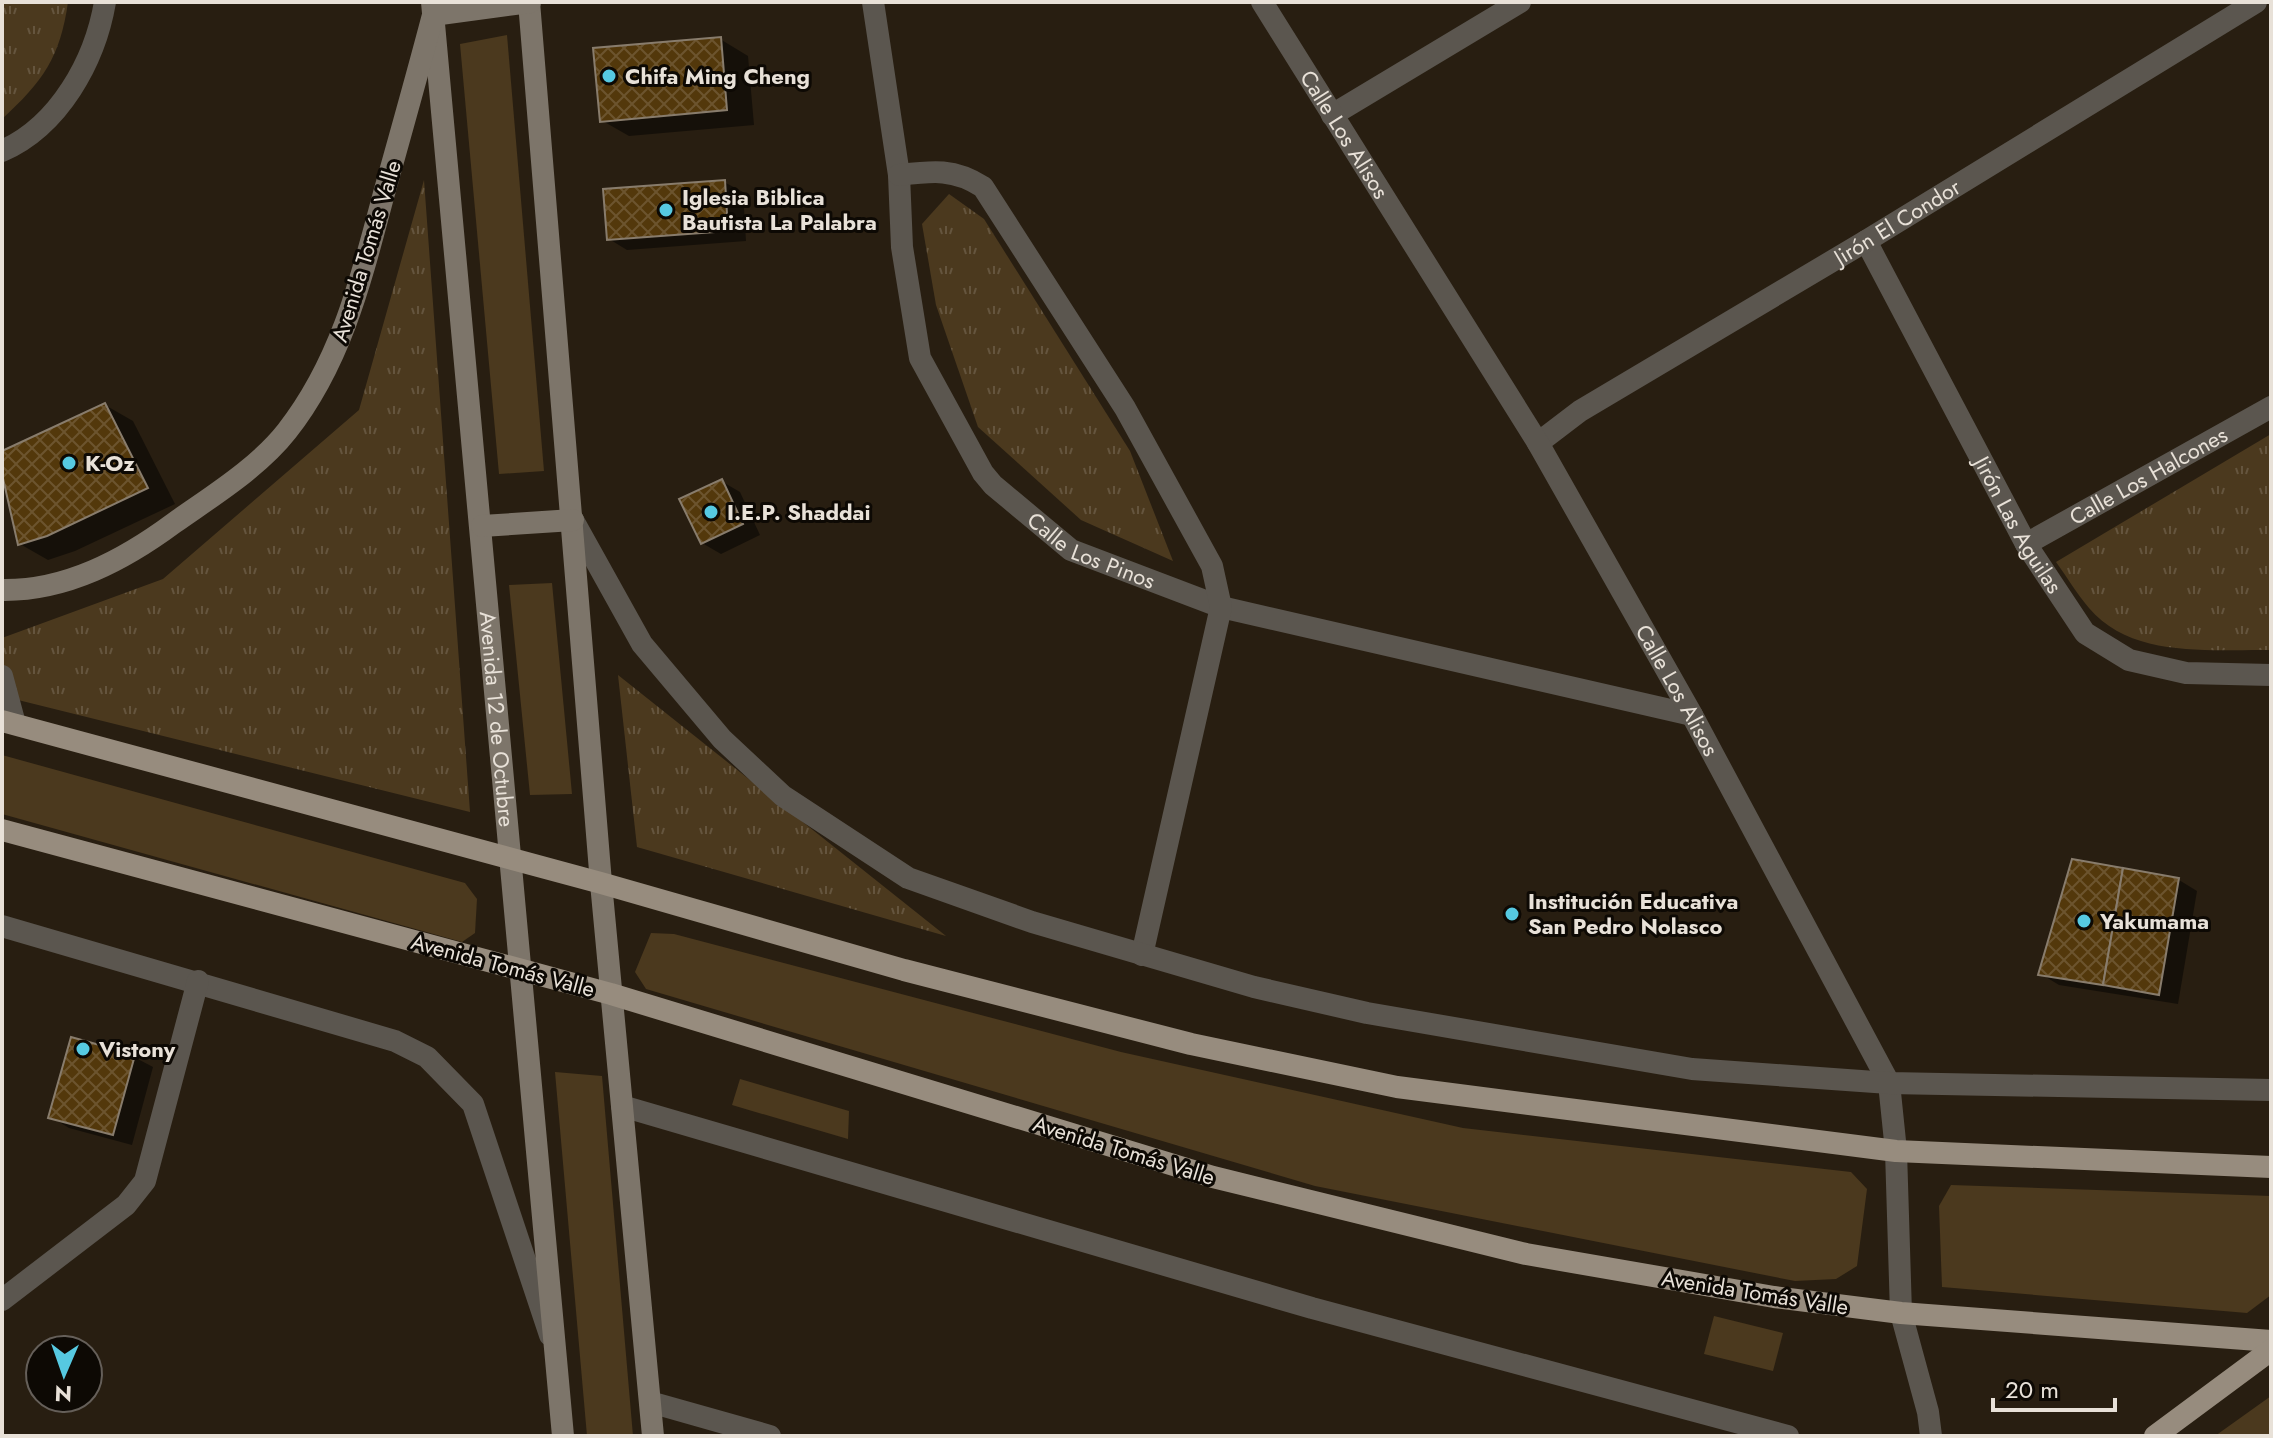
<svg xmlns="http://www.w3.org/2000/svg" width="2273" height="1438" font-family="Jost,sans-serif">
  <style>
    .grass { fill: #4b391e }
    .park { fill: url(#park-tufts) }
    .shadow { fill: #0007 }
    .building { fill: url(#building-cross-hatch); stroke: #887c6c; stroke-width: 2 }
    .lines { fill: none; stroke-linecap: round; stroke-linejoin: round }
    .service { stroke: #5b564f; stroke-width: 22 }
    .minor { stroke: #5b564f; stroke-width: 22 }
    .tertiary { stroke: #5b564f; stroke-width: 22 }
    .secondary { stroke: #7d756a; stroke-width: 22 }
    .primary { stroke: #978c7e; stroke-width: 22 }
    .poi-dot { fill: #56c9e1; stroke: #0d0904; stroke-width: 3 }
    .labels { text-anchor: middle; stroke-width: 6; stroke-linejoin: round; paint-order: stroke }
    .poi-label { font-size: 22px; font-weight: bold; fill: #e8e1d8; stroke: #0d0904; text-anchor: start }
    .street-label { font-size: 22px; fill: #e8e1d8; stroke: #0d0904 }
  </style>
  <defs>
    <pattern id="park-tufts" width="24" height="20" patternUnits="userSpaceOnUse" patternTransform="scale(2)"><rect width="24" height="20" fill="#4b391e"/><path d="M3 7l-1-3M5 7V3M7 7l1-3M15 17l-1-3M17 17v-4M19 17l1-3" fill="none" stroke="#65553e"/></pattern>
    <pattern id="building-cross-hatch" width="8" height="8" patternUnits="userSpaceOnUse" patternTransform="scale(2)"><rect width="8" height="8" fill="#53380b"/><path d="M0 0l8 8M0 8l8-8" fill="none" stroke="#6c542e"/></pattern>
  </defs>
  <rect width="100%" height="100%" fill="#281e11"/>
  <!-- grass -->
  <g class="grass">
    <path d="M507 35 544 471 499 474 460 44Z"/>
    <path d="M552 583 572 794 530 795 509 585Z"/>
    <path d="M2 755 465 883 477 899 475 933 462 942 2 814Z"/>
    <path d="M651 933 674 934 1121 1052 1463 1128 1851 1172 1867 1189 1857 1266 1836 1279 1795 1281 1315 1186 646 989 635 972Z"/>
    <path d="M555 1072 602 1076 633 1436H587Z"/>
    <path d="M740 1079 849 1111 848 1139 732 1105Z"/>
    <path d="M1951 1185 2271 1196V1295L2247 1313 1942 1287 1939 1206Z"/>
    <path d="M1714 1316 1783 1333 1773 1371 1704 1354Z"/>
    <path d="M2271 1396V1436H2215Z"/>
  </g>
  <!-- park -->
  <g class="park">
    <path d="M2 2H68C60 58 43 81 2 119Z"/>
    <path d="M424 180 470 812 2 696V638L163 579 359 410Z"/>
    <path d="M949 194 984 219 1130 451 1173 561 1081 520 978 427 936 305 922 224Z"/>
    <path d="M2271 434V650C2211 649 2132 659 2089 608 2077 594 2067 577 2056 562Z"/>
    <path d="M618 675 946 936 637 847Z"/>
  </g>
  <!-- shadow -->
  <g class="shadow">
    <path d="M720 39 748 56 754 125 629 136 601 120Z"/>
    <path d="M724 182 743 192 746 241 627 250 609 239Z"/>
    <path d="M105 405 133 421 175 504 75 551 48 560 20 544 2 453Z"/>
    <path d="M721 481 740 492 760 535 721 554 702 543Z"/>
    <path d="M2179 880 2197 891 2178 1004 2059 985 2041 974Z"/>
    <path d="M134 1057 153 1067 132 1145 69 1128 51 1117Z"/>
  </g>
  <!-- building -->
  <g class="building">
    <path d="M721 37 727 110 600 122 593 48Z"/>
    <path d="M725 180 728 231 607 240 603 189Z"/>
    <path d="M105 403 148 488 47 536 18 545 2 474V451Z"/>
    <path d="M722 479 743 524 701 544 679 499Z"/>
    <path d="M2072 859 2123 868 2103 985 2038 975Z"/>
    <path d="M2123 868 2179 878 2159 995 2103 985Z"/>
    <path d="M71 1037 135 1055 113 1135 48 1118Z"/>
  </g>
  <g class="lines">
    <!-- service -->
    <path class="service" d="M2 676 15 724"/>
    <!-- minor -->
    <g class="minor">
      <path id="s1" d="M873 2 899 175 902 247 920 358 983 473 993 485 1071 550 1221 607 1692 715"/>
      <path d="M1332 115 1520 2"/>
      <path d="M2 151C59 126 95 61 105 2"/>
      <path d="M899 175C932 171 954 168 983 187L1125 408 1212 566 1221 607 1142 955"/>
      <path id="s2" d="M1866 241 2026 544 2085 633 2129 660 2186 673 2271 675"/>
      <path id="s3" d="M1538 443 1580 411 1866 241 2256 2"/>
      <path id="s4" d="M2026 544 2271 407"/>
      <path d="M2 926 395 1041 427 1057 473 1104 550 1335"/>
      <path d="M622 1106 1312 1308 1788 1436"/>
      <path d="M2 1300 126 1205 145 1181 198 981"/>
      <path d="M1901 1313 1928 1412 1931 1436"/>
      <path d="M650 1402 770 1436"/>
    </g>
    <!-- tertiary -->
    <g class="tertiary">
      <path id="s5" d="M1262 2 1538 443 1692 715 1889 1083 1896 1151 1901 1313"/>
      <path d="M573 520 642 644 722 739 783 796 908 878 1032 922 1254 987 1367 1013 1692 1069 1889 1083 2271 1090"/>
    </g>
    <!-- secondary -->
    <g class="secondary">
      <path id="s6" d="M432 2 563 1436"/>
      <path d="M529 2 601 883 653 1436"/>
      <path d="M482 526 573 520"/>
      <path d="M2 590C66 591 124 560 174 523 212 496 258 468 287 431 341 362 361 280 383 197 400 136 417 76 433 15L530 2"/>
    </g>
    <!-- primary -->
    <g class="primary">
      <path d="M2 721 601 883 904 970 1191 1044 1397 1087 1896 1151 2271 1167"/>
      <path d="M2 830 611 994 1213 1177 1526 1254 1774 1297 1901 1313 2271 1341"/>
      <path d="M2155 1436 2271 1350"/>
    </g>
  </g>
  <!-- markers -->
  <g class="poi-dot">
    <circle cx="609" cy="76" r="8"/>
    <circle cx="666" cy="210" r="8"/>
    <circle cx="69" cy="463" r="8"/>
    <circle cx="711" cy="512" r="8"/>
    <circle cx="1512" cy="914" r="8"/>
    <circle cx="2084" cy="921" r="8"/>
    <circle cx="83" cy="1049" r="8"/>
  </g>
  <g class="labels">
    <!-- poi labels -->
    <g class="poi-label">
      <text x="625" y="84">Chifa Ming Cheng</text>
      <text x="682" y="205">Iglesia Biblica<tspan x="682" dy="25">Bautista La Palabra</tspan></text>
      <text x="85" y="471">K-Oz</text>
      <text x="727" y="520">I.E.P. Shaddai</text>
      <text x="1528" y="909">Institución Educativa<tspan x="1528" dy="25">San Pedro Nolasco</tspan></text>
      <text x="2100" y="929">Yakumama</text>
      <text x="99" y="1057">Vistony</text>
    </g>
    <!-- street labels -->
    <g class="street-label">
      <text dy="8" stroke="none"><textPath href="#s5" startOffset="156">Calle Los Alisos</textPath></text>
      <text dy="8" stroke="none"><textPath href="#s3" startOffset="422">Jirón El Condor</textPath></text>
      <text transform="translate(366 251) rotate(-73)" y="8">Avenida Tomás Valle</text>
      <text dy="8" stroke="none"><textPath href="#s4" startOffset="140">Calle Los Halcones</textPath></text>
      <text dy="8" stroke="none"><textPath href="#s2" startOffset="322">Jirón Las Aguilas</textPath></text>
      <text dy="8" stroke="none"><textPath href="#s1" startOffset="626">Calle Los Pinos</textPath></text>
      <text dy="8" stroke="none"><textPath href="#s5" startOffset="804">Calle Los Alisos</textPath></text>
      <text dy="8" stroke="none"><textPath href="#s6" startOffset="720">Avenida 12 de Octubre</textPath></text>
      <text transform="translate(503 965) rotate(15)" y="8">Avenida Tomás Valle</text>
      <text transform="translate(1124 1150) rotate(17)" y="8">Avenida Tomás Valle</text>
      <text transform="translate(1755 1292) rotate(9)" y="8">Avenida Tomás Valle</text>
    </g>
  </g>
  <!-- border -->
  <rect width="2273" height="1438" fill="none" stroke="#e8e1d8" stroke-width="8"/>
  <!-- north arrow -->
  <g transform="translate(64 1374) rotate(182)"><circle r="38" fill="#0d0904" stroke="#655f59" stroke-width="2"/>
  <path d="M0-6L14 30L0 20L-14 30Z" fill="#56c9e1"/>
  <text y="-12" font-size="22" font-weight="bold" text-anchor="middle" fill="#e8e1d8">N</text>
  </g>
  <!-- scale -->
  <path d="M1993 1398v12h122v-12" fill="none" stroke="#e8e1d8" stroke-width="4"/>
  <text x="2005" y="1398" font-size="24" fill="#e8e1d8" stroke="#0d0904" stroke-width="6" paint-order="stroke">20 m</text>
</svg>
